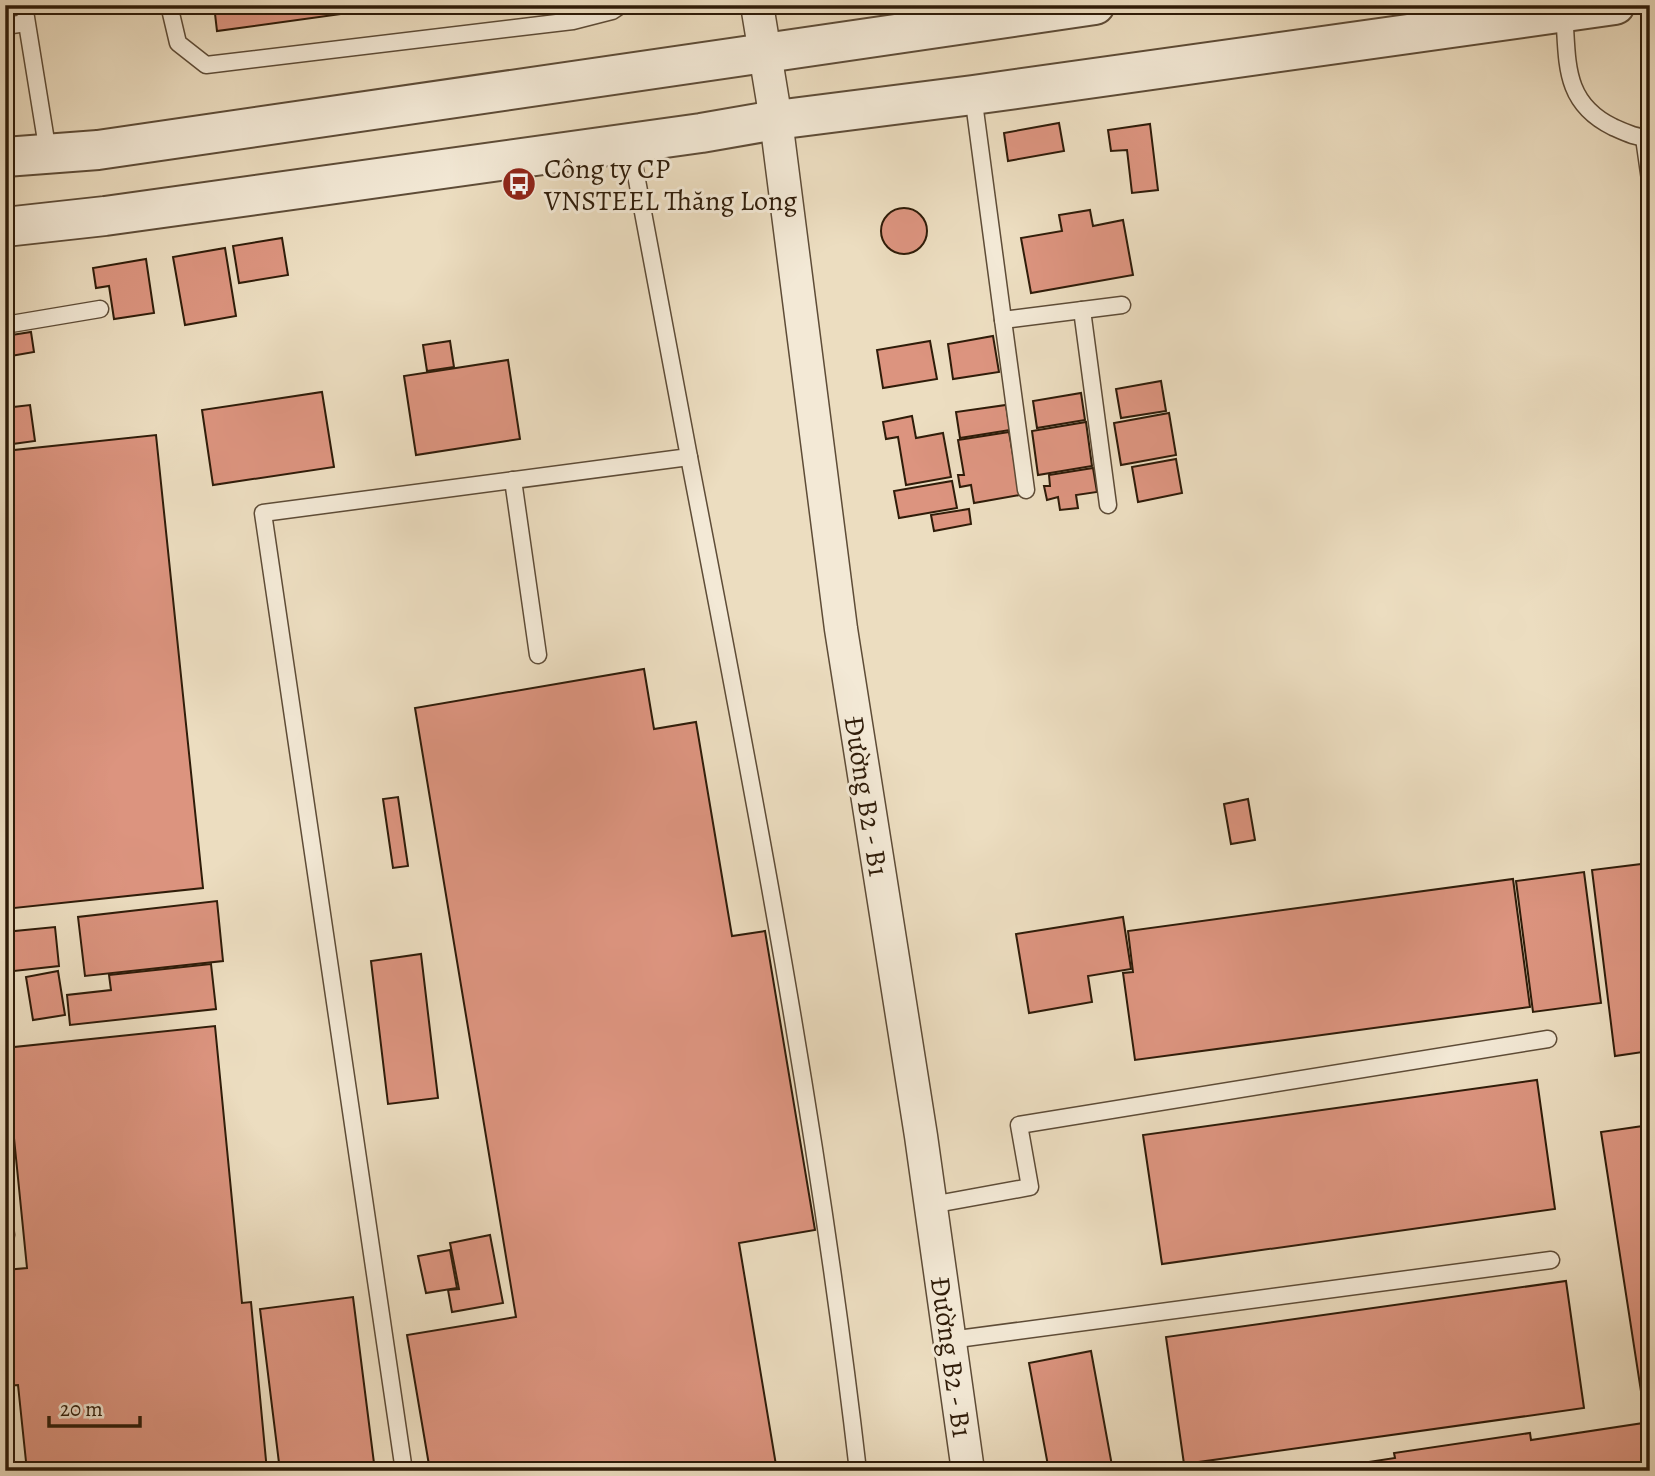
<svg xmlns="http://www.w3.org/2000/svg" width="1655" height="1476" font-family="Alegreya,serif">
  <style>
    .building { fill: #dc947f; stroke: #2f1c09; stroke-width: 2 }
    .lines { fill: none; stroke-linecap: round; stroke-linejoin: round }
    .service-casing { stroke: #5e4c37; stroke-width: 19 }
    .minor-casing { stroke: #5e4c37; stroke-width: 35 }
    .tertiary-casing { stroke: #5e4c37; stroke-width: 42 }
    .service { stroke: #f3e9d6; stroke-width: 16 }
    .minor { stroke: #f3e9d6; stroke-width: 32 }
    .tertiary { stroke: #f3e9d6; stroke-width: 38 }
    .labels { text-anchor: middle; stroke-width: 6; stroke-linejoin: round; paint-order: stroke }
    .poi-label { font-size: 28px; fill: #2f1c09; stroke: #f3e9d6; text-anchor: start }
    .street-label { font-size: 28px; fill: #2f1c09; stroke: #f3e9d6 }
  </style>
  <rect width="100%" height="100%" fill="#ecddc0"/>
  <filter id="stains"><feTurbulence type="fractalNoise" baseFrequency=".00286" numOctaves="4"/><feColorMatrix values="0 0 0 0 .2 0 0 0 0 .09 0 0 0 0 .02 0 0 0 .5 -.17"/></filter>
  <radialGradient id="worn" r=".72"><stop offset=".6" stop-color="#630" stop-opacity="0"/><stop offset="1" stop-color="#630" stop-opacity=".3"/></radialGradient>
  <!-- building -->
  <g class="building">
    <path d="M214 5H406L217 31Z"/>
    <path d="M1059 123 1064 151 1008 161 1004 133Z"/>
    <path d="M1150 124 1158 190 1132 193 1127 150 1111 151 1108 130Z"/>
    <circle cx="904" cy="231" r="23"/>
    <path d="M1090 210 1093 226 1123 220 1133 275 1031 293 1021 238 1062 231 1059 215Z"/>
    <path d="M282 238 288 275 239 283 233 246Z"/>
    <path d="M225 248 236 316 185 325 173 257Z"/>
    <path d="M146 259 154 313 114 319 109 286 96 288 93 268Z"/>
    <path d="M31 332 34 352 5 357V336Z"/>
    <path d="M993 336 999 372 953 379 948 344Z"/>
    <path d="M450 341 454 367 427 371 423 345Z"/>
    <path d="M930 341 937 379 883 388 877 350Z"/>
    <path d="M508 360 520 439 416 455 404 376Z"/>
    <path d="M1161 381 1166 411 1121 418 1116 389Z"/>
    <path d="M322 392 334 467 213 485 202 410Z"/>
    <path d="M1081 393 1085 420 1037 428 1033 401Z"/>
    <path d="M30 405 35 441 5 445V408Z"/>
    <path d="M1006 405 1010 430 960 438 956 412Z"/>
    <path d="M1169 413 1176 455 1121 465 1114 423Z"/>
    <path d="M912 416 916 438 943 433 951 477 906 485 898 437 886 439 883 422Z"/>
    <path d="M1086 422 1092 466 1038 475 1032 431Z"/>
    <path d="M1009 432 1020 495 974 503 971 485 960 487 958 475H964L958 440Z"/>
    <path d="M156 435 203 888 5 909V451Z"/>
    <path d="M1176 459 1182 493 1138 502 1132 467Z"/>
    <path d="M1093 468 1097 492 1076 495 1078 508 1060 510 1058 497 1047 500 1044 486H1050L1049 475Z"/>
    <path d="M952 481 957 508 899 518 894 491Z"/>
    <path d="M969 509 971 524 934 531 931 515Z"/>
    <path d="M644 669 654 729 696 722 732 936 765 931 815 1230 739 1243 777 1471H430L407 1335 516 1317 415 708Z"/>
    <path d="M398 797 408 866 393 868 383 799Z"/>
    <path d="M1248 799 1255 840 1231 844 1224 804Z"/>
    <path d="M1650 863V1051L1615 1056 1592 870Z"/>
    <path d="M1584 872 1601 1003 1533 1012 1516 881Z"/>
    <path d="M1513 879 1530 1007 1135 1060 1123 973 1133 972 1128 931Z"/>
    <path d="M217 901 223 961 85 976 78 917Z"/>
    <path d="M1123 917 1131 969 1088 976 1092 1002 1029 1013 1016 934Z"/>
    <path d="M55 927 59 966 5 972V932Z"/>
    <path d="M421 954 438 1098 388 1104 371 961Z"/>
    <path d="M211 964 216 1009 70 1025 67 995 111 990 109 975Z"/>
    <path d="M58 971 65 1015 33 1020 26 977Z"/>
    <path d="M215 1026 242 1303 251 1302 267 1471H27L18 1385 5 1386V1270L27 1268 5 1048Z"/>
    <path d="M1537 1080 1555 1209 1162 1264 1143 1135Z"/>
    <path d="M1650 1125V1397L1642 1398 1601 1132Z"/>
    <path d="M490 1235 503 1303 452 1312 448 1290 459 1289 450 1243Z"/>
    <path d="M450 1250 457 1288 426 1293 418 1256Z"/>
    <path d="M1566 1281 1584 1408 1184 1464 1166 1337Z"/>
    <path d="M353 1297 375 1471H280L260 1309Z"/>
    <path d="M1091 1351 1113 1471H1049L1029 1363Z"/>
    <path d="M1650 1422V1471H1310L1395 1458 1394 1453 1530 1433 1531 1440Z"/>
  </g>
  <g class="lines">
    <!-- service casing -->
    <g class="service-casing">
      <g id="service">
        <path d="M24 5 48 153"/>
        <path d="M169 5 178 43 206 65 573 21 612 11 621 5"/>
        <path d="M1564 12C1568 61 1562 102 1613 127 1624 132 1638 139 1650 137"/>
        <path d="M5 26 26 23"/>
        <path d="M973 95 1003 320 1122 305"/>
        <path d="M1644 138 1650 180"/>
        <path d="M1082 310 1108 505"/>
        <path d="M1003 320 1026 490"/>
        <path d="M5 325 100 309"/>
        <path d="M689 457C754 793 819 1130 858 1471"/>
        <path d="M513 480 538 655"/>
        <path d="M931 1205 1030 1187 1019 1125 1548 1039"/>
        <path d="M5 1228 6 1235"/>
        <path d="M950 1340 1551 1260"/>
        <path d="M404 1471 263 513 689 457 630 143"/>
      </g>
    </g>
    <!-- minor casing -->
    <g class="minor-casing">
      <path id="minor" d="M757 5 776 120 841 629 921 1136 968 1471"/>
    </g>
    <!-- tertiary casing -->
    <g class="tertiary-casing">
      <g id="tertiary">
        <path d="M5 157 98 150 1095 5"/>
        <path d="M5 227 105 216 701 133 776 120 973 95 1615 5"/>
      </g>
    </g>
    <!-- service -->
    <use href="#service" class="service"/>
    <!-- minor -->
    <use href="#minor" class="minor"/>
    <!-- tertiary -->
    <use href="#tertiary" class="tertiary"/>
  </g>
  <!-- icons -->
  <defs>
    <g id="bus-disc" transform="scale(1.75)"><circle r="9.5" fill="#8f2418" stroke="#f3e9d6"/><path d="M-5-6H5V4H4V6H2V4H-2V6H-4V4H-5ZM-3.5-4V0h7V-4ZM-3.5 1.2v1.5H-2V1.2ZM2 1.2v1.5H3.5V1.2Z" fill="#fff"/></g>
  </defs>
  <g fill-rule="evenodd">
    <use href="#bus-disc" x="519" y="184"/>
  </g>
  <g class="labels">
    <!-- poi labels -->
    <g class="poi-label">
      <text x="544" y="178">Công ty CP<tspan x="544" dy="32">VNSTEEL Thăng Long</tspan></text>
    </g>
    <!-- street labels -->
    <g class="street-label">
      <text transform="translate(867 796) rotate(81)" y="10">Đường B2 - B1</text>
      <text transform="translate(952 1357) rotate(82)" y="10">Đường B2 - B1</text>
    </g>
  </g>
  <!-- margin -->
  <rect width="1655" height="1476" fill="none" stroke="#ecddc0" stroke-width="28"/>
  <rect x="7" y="7" width="1641" height="1462" fill="none" stroke="#2f1c09" stroke-width="3.5"/>
  <rect x="14" y="14" width="1627" height="1448" fill="none" stroke="#2f1c09" stroke-width="2"/>
  <!-- scale -->
  <path d="M49 1416v10h91v-10" fill="none" stroke="#2f1c09" stroke-width="3.5"/>
  <text x="60" y="1416" font-size="21" fill="#2f1c09" stroke="#f3e9d6" stroke-width="5" paint-order="stroke">20 m</text>
  <rect width="100%" height="100%" filter="url(#stains)"/>
  <rect width="100%" height="100%" fill="url(#worn)"/>
</svg>
